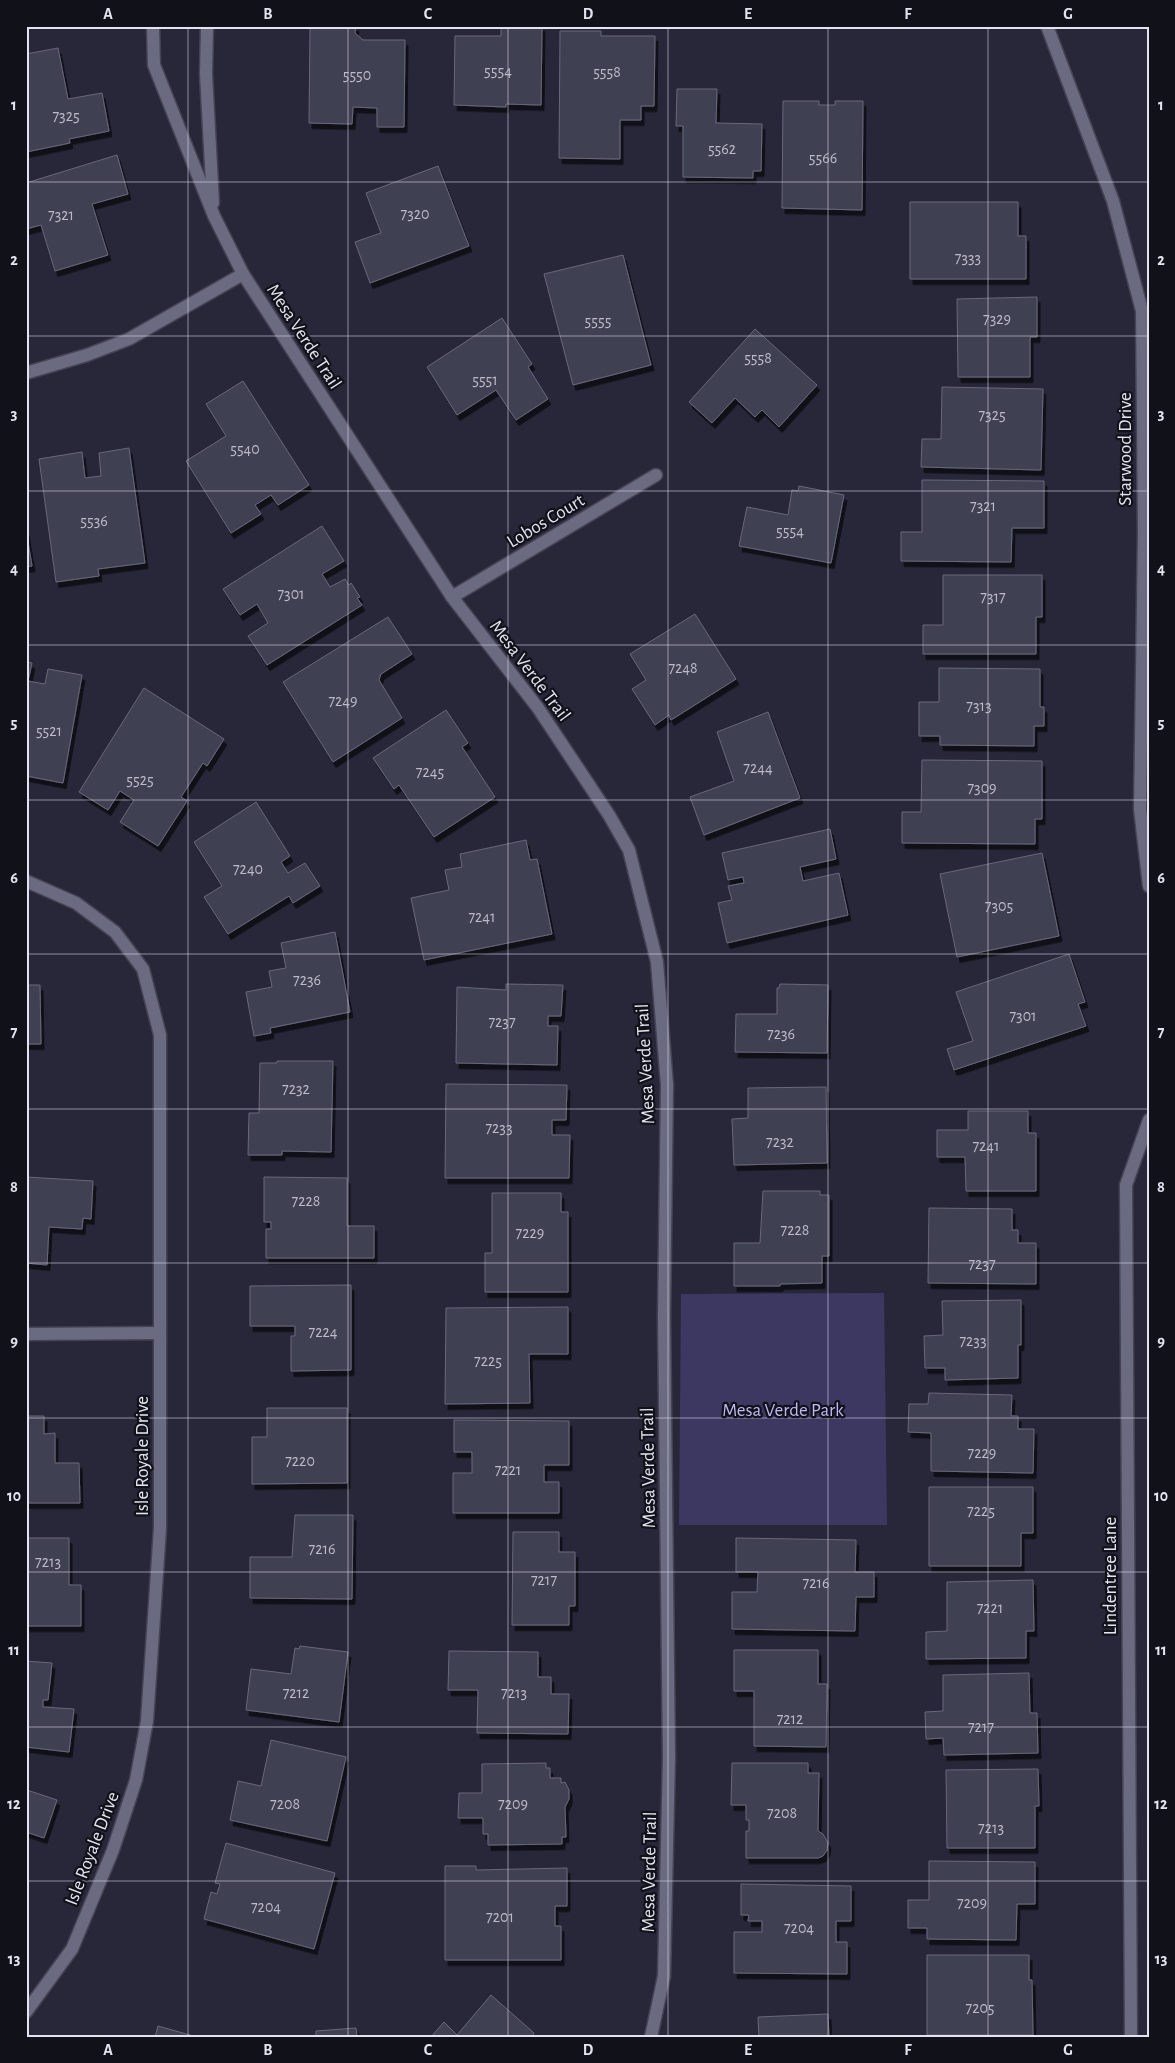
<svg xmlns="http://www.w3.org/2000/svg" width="1175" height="2063" font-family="'Alegreya Sans',sans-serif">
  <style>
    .green { fill: #3c3862 }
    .building { fill: #403f53; stroke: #68677d; filter: url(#shadow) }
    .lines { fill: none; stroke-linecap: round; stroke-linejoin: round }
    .minor-casing { stroke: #444353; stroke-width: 15 }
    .minor { stroke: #6a6a80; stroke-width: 12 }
    .grid { fill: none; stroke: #e4e4f0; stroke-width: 1; stroke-opacity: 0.55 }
    .labels { text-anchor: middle; stroke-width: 4.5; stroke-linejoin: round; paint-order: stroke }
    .number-label { font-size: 16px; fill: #bbbbc9 }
    .street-label { font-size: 19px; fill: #e4e4f0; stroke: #11111a }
    .park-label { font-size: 19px; fill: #bcb9f6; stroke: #11111a }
    .neatline { fill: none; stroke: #e4e4f0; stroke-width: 2 }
    .grid-label { font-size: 16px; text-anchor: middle; font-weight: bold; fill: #e4e4f0 }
  </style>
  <defs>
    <filter id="shadow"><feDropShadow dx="3" dy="5.5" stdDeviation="0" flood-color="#0009"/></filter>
  </defs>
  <rect width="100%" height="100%" fill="#28273a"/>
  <!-- green -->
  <path class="green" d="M884 1293 887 1525H679L681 1294Z"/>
  <!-- building -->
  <g class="building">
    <path d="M310 26H356L355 33 363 40H405L404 127H377V108L353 107 352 124 309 123Z"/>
    <path d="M501 26H542L541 105 506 104V107L454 105 455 36H501Z"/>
    <path d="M560 31H601V36H655L654 106H641V120H620V159L559 158Z"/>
    <path d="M58 48 68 99 102 93 109 131 69 139 70 143 26 152V54Z"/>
    <path d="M677 89H717L716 123 762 124 761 171H753V178L683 177V126H676Z"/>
    <path d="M783 101H819V105H835V101H863L862 210 782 208Z"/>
    <path d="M117 155 128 194 92 204 108 255 55 271 41 225 26 229V183Z"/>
    <path d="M438 166 469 246 370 283 355 242 381 233 366 193Z"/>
    <path d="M910 202H1018V236H1026V279H910Z"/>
    <path d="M623 255 651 365 573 385 544 274Z"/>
    <path d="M1037 297V337H1030V377H958L957 299Z"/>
    <path d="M502 318 532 364 528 367 548 399 516 420 496 390 457 415 427 367Z"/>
    <path d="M755 329 817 385 779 427 762 410 755 417 735 398 712 423 689 402Z"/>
    <path d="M243 381 309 485 278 505 271 495 255 505 261 514 231 533 186 461 226 436 206 404Z"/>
    <path d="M942 387 1043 389 1041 470 921 467 922 439H941Z"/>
    <path d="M129 448 145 563 98 569 99 576 56 582 39 459 82 452 85 478 101 476 99 453Z"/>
    <path d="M922 480 1044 481V528H1012L1011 562 901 561V532H922Z"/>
    <path d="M799 486 844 495 831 563 739 546 747 507 788 515 792 490 798 491Z"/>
    <path d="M322 526 344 561 322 574 330 587 345 579 349 585 351 583 360 597 357 598 362 605 267 665 248 636 268 623 257 604 240 615 223 589Z"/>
    <path d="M26 530 32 566 26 567Z"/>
    <path d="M943 575H1042V617H1036V654H923V625H943Z"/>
    <path d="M695 614 736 679 671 720 669 715 655 725 632 689 646 680 630 654Z"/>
    <path d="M388 617 412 654 381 674 379 680 402 718 333 762 283 682Z"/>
    <path d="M26 662 32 663 28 681 45 684 48 669 82 675 63 783 26 776Z"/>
    <path d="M939 668 1040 669V707H1044V726H1034V746L940 745V736H919V702H939Z"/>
    <path d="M144 688 224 739 207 766 203 763 181 797 187 801 158 846 120 822 134 800 120 791 108 810 79 792Z"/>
    <path d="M446 710 468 743 462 747 495 797 434 837 399 785 394 789 373 758Z"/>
    <path d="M768 712 800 798 704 835 690 797 734 781 717 732Z"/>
    <path d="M922 760 1042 761V819H1035V844L902 843V812H921Z"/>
    <path d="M256 802 290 856 281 862 288 873 305 863 320 886 293 903 289 896 228 934 204 897 222 886 194 842Z"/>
    <path d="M830 829 836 859 800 867 803 881 839 873 848 915 727 943 718 903 732 900 728 886 744 883 743 877 728 880 722 853Z"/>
    <path d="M526 840 530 860 537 859 552 934 424 960 411 898 449 890 445 870 462 867 460 854Z"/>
    <path d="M1042 853 1059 936 957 957 940 874Z"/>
    <path d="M335 932 350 1012 270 1028 271 1033 254 1036 246 992 272 987 269 971 286 968 281 943Z"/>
    <path d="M1069 954 1085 1002 1078 1004 1086 1026 954 1070 947 1049 973 1041 956 992Z"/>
    <path d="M506 984 563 985 561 1016H548V1026H558L557 1065 456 1063 457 987 506 990Z"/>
    <path d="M780 984 828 985 827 1053 735 1052 736 1014H777V988H779Z"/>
    <path d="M26 985H40L41 1044H26Z"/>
    <path d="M277 1061H333L331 1152 282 1151V1155H248L249 1113H259L260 1063H277Z"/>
    <path d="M446 1084 567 1085 566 1120H552V1135H570L569 1178H445Z"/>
    <path d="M826 1087 827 1163 734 1165 732 1119 748 1118V1088Z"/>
    <path d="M968 1111H1028V1133H1036V1191H966L965 1157H937V1130H968Z"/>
    <path d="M26 1177 93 1181 91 1219 83 1218 82 1229 49 1227 47 1265 26 1263Z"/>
    <path d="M264 1177 347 1178V1226H374V1258H266V1229H271V1222H264Z"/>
    <path d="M763 1191H820V1195H829V1256H822V1283L780 1284V1286H734V1243H760Z"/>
    <path d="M492 1193H561V1212H568V1292H485V1253H492Z"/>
    <path d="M929 1208 1012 1209V1230H1018V1243H1036V1284L928 1283Z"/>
    <path d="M351 1285V1370L291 1371V1336H295V1326H250V1286Z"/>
    <path d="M1021 1300V1345H1018V1378L945 1380V1368H925L924 1336 943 1335 942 1301Z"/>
    <path d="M568 1307V1354H529L530 1403 445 1404 446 1308Z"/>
    <path d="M929 1393 1012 1395 1011 1416H1018V1429H1034L1033 1473 931 1471V1433L908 1432 909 1404H928Z"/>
    <path d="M267 1408H347V1483L252 1484V1437H267Z"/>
    <path d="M26 1416H44V1434L55 1433V1463H79L80 1503H26Z"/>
    <path d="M454 1420 569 1421V1465H544V1482H559V1513H453V1473H472V1452H454Z"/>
    <path d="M929 1487H1033V1533H1021V1566H929Z"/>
    <path d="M295 1515H353L352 1599 250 1598V1557H292Z"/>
    <path d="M513 1532H559V1552H575V1606H569V1625H512Z"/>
    <path d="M26 1538H69V1585H81V1626H26Z"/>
    <path d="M736 1538 856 1540 855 1572H874V1597H856L855 1631 732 1629V1592H757L758 1572H736Z"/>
    <path d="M1033 1580 1034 1631H1026V1658L926 1659V1632L947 1631V1582Z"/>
    <path d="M300 1646 348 1652 339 1722 246 1710 251 1669 291 1674 295 1648 299 1649Z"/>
    <path d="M734 1650H818V1684H827L826 1747 754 1746V1691H734Z"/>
    <path d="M449 1651 538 1652V1677H551V1694H569L568 1734 477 1733 478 1690H448Z"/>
    <path d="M26 1661 52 1663 48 1700H43V1707L74 1709 69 1752 26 1747Z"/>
    <path d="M1029 1673 1030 1713H1037L1038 1753 944 1755 943 1738 926 1739 925 1712 943 1711V1675Z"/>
    <path d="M271 1740 346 1757 327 1841 230 1820 238 1781 261 1786Z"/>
    <path d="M546 1763V1768H550V1778H561V1783L565 1782 569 1790V1799L565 1807 566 1837H562V1844L488 1845V1834H483V1818H458L459 1793H482V1764Z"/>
    <path d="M732 1763H808V1773H819L818 1831 823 1834 828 1843 827 1850 823 1856 818 1858H746V1831H749V1820H746V1805H731Z"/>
    <path d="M1038 1769 1039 1806H1035V1848H947L946 1770Z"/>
    <path d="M26 1784 28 1785 27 1790 57 1800 44 1838 26 1832Z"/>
    <path d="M226 1843 335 1873 314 1949 204 1919 211 1892 217 1894 220 1884 215 1883Z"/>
    <path d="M929 1861 1035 1862V1904H1017L1016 1940 927 1939V1928H908V1900H929Z"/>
    <path d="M445 1866H476V1870L567 1868V1906H555V1926H561V1960H445Z"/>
    <path d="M741 1884 851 1886V1921H836V1942H847V1974L734 1973V1932H762V1921H748L749 1915H741Z"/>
    <path d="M927 1955H1029V1980H1032L1033 2035H927Z"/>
    <path d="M491 1995 534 2033 532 2037H431L444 2022 457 2035Z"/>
    <path d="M828 2014 829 2037H759L758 2017Z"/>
    <path d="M158 2026 197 2037H155Z"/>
    <path d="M356 2028 357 2037H316V2031Z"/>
  </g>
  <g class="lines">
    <!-- minor casing -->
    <g class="minor-casing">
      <g id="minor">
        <path d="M153 26 154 65 214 216 243 274 452 597 538 708 609 815 629 850 657 962 667 1085 664 1317 669 1757 664 1976 651 2037"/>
        <path d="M207 26 206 74 213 203"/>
        <path d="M1047 26 1113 201 1142 311 1144 533 1140 809 1149 886"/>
        <path d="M26 373 87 355 129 339 243 274"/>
        <path d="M452 597 656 475"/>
        <path d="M26 881 76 903 115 932 143 969 160 1035V1528L147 1721 136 1780 113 1850 72 1949 26 2012"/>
        <path d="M26 1334 160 1333"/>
        <path d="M1131 2037 1126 1185 1149 1120"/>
      </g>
    </g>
    <!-- minor -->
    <use href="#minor" class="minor"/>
  </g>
  <!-- grid -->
  <path class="grid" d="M188 26V2037M348 26V2037M508 26V2037M668 26V2037M828 26V2037M988 26V2037M26 182H1149M26 336H1149M26 491H1149M26 645H1149M26 800H1149M26 954H1149M26 1109H1149M26 1263H1149M26 1418H1149M26 1572H1149M26 1727H1149M26 1881H1149"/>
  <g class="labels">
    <!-- number labels -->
    <g class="number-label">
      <text x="498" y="76">5554</text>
      <text x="607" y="77">5558</text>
      <text x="357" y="80">5550</text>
      <text x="66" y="121">7325</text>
      <text x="722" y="154">5562</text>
      <text x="823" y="163">5566</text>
      <text x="415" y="219">7320</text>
      <text x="61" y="220">7321</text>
      <text x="968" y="263">7333</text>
      <text x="997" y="324">7329</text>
      <text x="598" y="326">5555</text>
      <text x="758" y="363">5558</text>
      <text x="485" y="385">5551</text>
      <text x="992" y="420">7325</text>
      <text x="245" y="454">5540</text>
      <text x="983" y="511">7321</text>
      <text x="94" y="526">5536</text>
      <text x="790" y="536">5554</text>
      <text x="291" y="599">7301</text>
      <text x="993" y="602">7317</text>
      <text x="683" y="673">7248</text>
      <text x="343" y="706">7249</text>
      <text x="979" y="711">7313</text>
      <text x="49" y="736">5521</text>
      <text x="758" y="773">7244</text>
      <text x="430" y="777">7245</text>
      <text x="140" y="785">5525</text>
      <text x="982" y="793">7309</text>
      <text x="248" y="874">7240</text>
      <text x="999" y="911">7305</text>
      <text x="482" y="922">7241</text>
      <text x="307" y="985">7236</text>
      <text x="1023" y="1021">7301</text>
      <text x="502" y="1027">7237</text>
      <text x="781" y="1039">7236</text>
      <text x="296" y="1094">7232</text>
      <text x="499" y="1133">7233</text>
      <text x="780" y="1147">7232</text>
      <text x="986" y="1151">7241</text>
      <text x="306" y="1206">7228</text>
      <text x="795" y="1235">7228</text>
      <text x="530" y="1238">7229</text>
      <text x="982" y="1269">7237</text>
      <text x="323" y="1337">7224</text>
      <text x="973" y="1346">7233</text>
      <text x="488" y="1366">7225</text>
      <text x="982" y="1458">7229</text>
      <text x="300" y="1466">7220</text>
      <text x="508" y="1475">7221</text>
      <text x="981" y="1516">7225</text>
      <text x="322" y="1554">7216</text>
      <text x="48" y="1567">7213</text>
      <text x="544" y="1585">7217</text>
      <text x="816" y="1588">7216</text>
      <text x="990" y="1613">7221</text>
      <text x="296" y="1698">7212</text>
      <text x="514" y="1698">7213</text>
      <text x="790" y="1724">7212</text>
      <text x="981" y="1732">7217</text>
      <text x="285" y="1809">7208</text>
      <text x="513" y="1809">7209</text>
      <text x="782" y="1818">7208</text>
      <text x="991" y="1833">7213</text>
      <text x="972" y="1908">7209</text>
      <text x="266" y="1912">7204</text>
      <text x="500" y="1922">7201</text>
      <text x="799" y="1933">7204</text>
      <text x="980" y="2013">7205</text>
    </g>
    <!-- street labels -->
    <g class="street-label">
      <text transform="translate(305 336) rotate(57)" y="7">Mesa Verde Trail</text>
      <text transform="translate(1124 449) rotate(-90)" y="7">Starwood Drive</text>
      <text transform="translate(545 520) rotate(-31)" y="7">Lobos Court</text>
      <text transform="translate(531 670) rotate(53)" y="7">Mesa Verde Trail</text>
      <text transform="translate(644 1064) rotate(-93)" y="7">Mesa Verde Trail</text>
      <text transform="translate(141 1456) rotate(-90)" y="7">Isle Royale Drive</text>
      <text transform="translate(647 1468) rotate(-91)" y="7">Mesa Verde Trail</text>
      <text transform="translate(1109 1576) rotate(-90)" y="7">Lindentree Lane</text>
      <text transform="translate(91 1848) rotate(-69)" y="7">Isle Royale Drive</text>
      <text transform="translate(648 1872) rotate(-89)" y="7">Mesa Verde Trail</text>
    </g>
    <!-- park labels -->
    <g class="park-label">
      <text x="783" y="1416">Mesa Verde Park</text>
    </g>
  </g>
  <!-- border -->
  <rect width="1175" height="2063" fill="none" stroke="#11111a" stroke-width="55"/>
  <rect x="28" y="28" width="1120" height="2008" class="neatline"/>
  <g class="grid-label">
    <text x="108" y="19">A</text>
    <text x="268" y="19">B</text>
    <text x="428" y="19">C</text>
    <text x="588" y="19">D</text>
    <text x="748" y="19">E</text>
    <text x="908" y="19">F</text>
    <text x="1068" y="19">G</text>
    <text x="14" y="110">1</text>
    <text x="1161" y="110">1</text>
    <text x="14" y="265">2</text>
    <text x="1161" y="265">2</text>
    <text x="14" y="419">3</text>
    <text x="1161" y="419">3</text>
    <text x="14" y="574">4</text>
    <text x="1161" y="574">4</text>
    <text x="14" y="728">5</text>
    <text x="1161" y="728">5</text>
    <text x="14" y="883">6</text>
    <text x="1161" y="883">6</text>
    <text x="14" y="1037">7</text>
    <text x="1161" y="1037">7</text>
    <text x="14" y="1192">8</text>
    <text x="1161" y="1192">8</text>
    <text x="14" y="1346">9</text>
    <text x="1161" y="1346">9</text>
    <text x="14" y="1501">10</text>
    <text x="1161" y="1501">10</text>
    <text x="14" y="1655">11</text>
    <text x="1161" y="1655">11</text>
    <text x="14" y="1809">12</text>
    <text x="1161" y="1809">12</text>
    <text x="14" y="1964">13</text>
    <text x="1161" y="1964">13</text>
    <text x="108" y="2055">A</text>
    <text x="268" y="2055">B</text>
    <text x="428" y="2055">C</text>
    <text x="588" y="2055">D</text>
    <text x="748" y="2055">E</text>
    <text x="908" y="2055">F</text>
    <text x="1068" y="2055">G</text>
  </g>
</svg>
